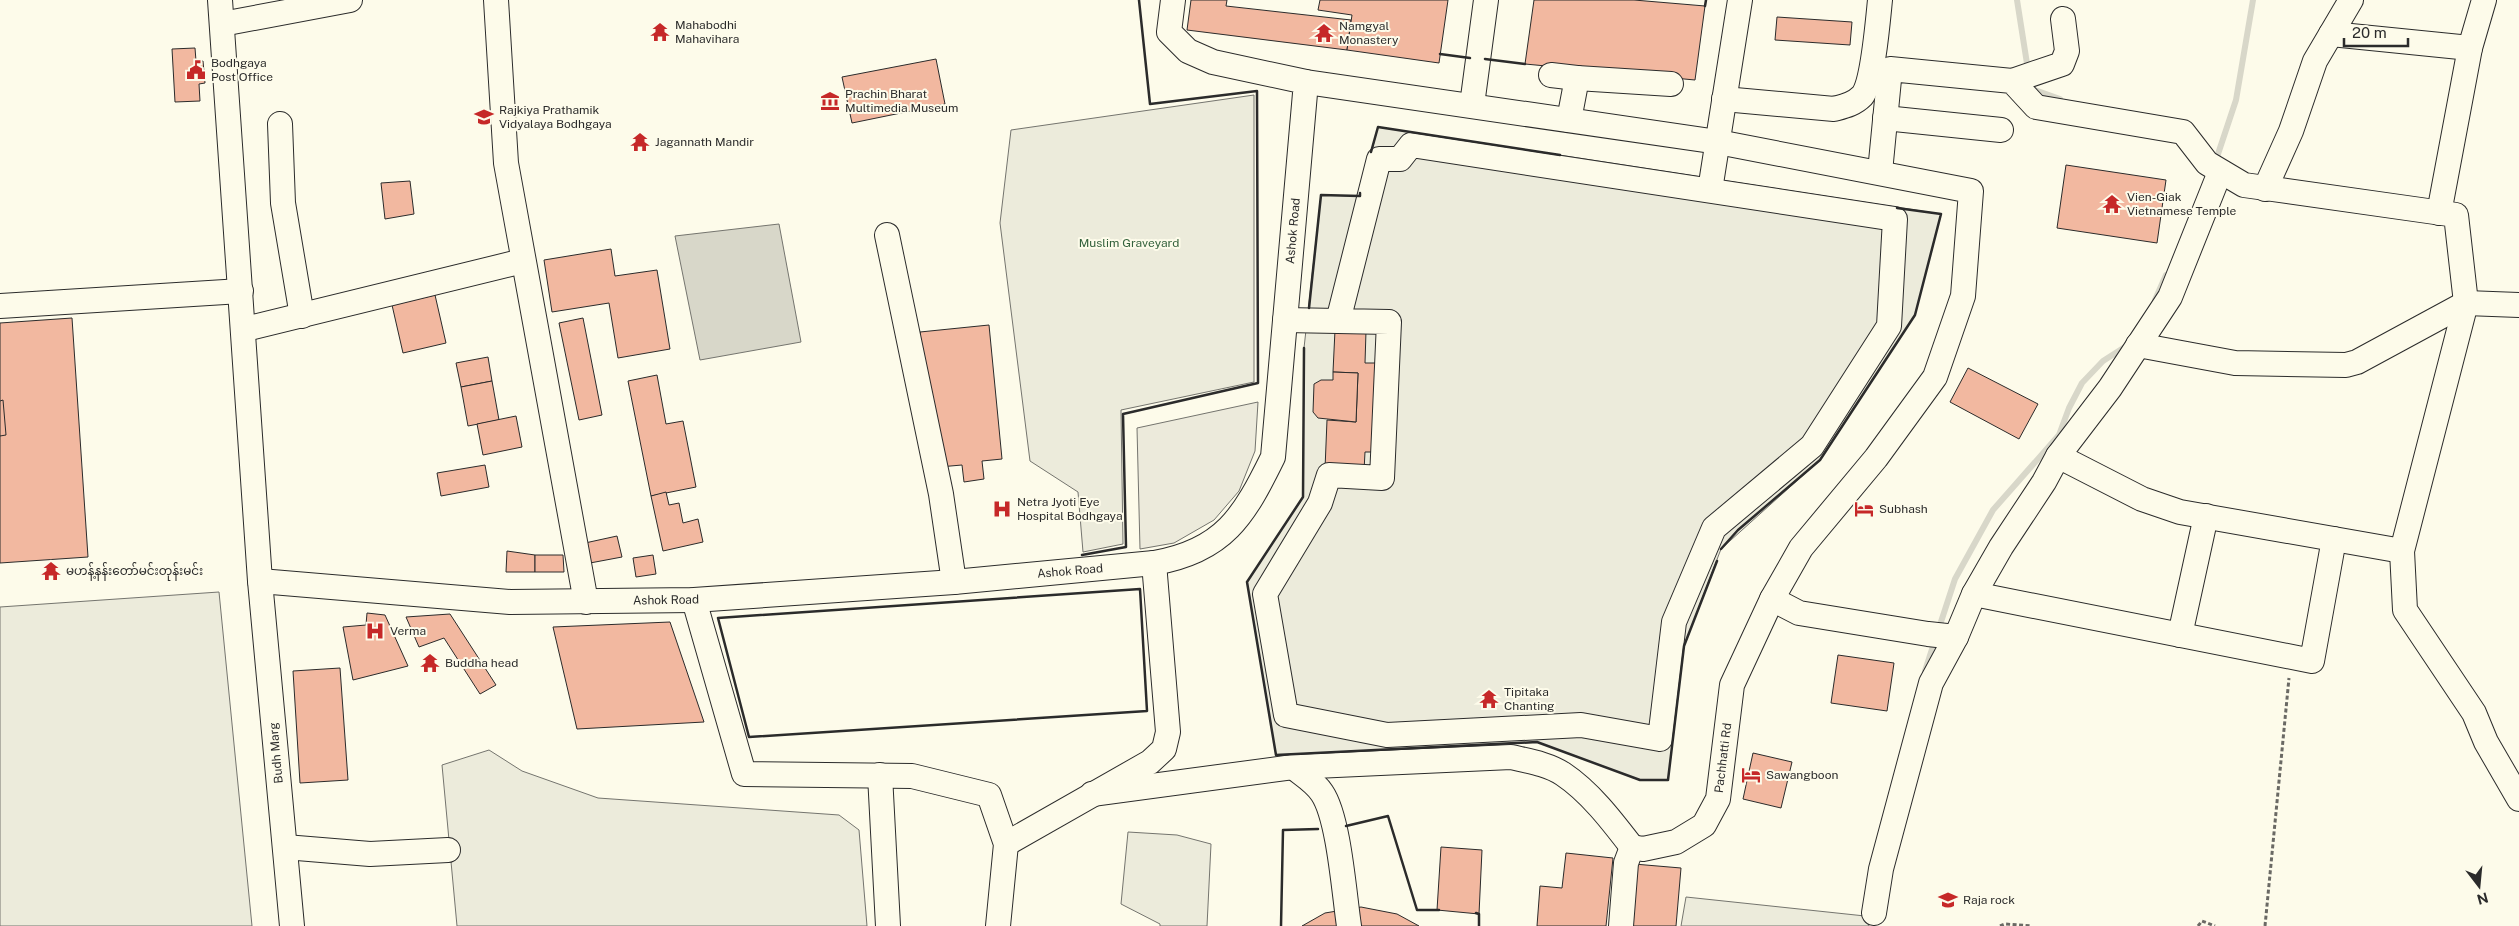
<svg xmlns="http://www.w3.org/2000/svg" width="2519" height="926" font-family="'Public Sans','Noto Sans Myanmar',sans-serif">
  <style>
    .green { fill: #ecebdb; stroke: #74746e }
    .parking { fill: #eceadb; stroke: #74746e }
    .water { fill: #d8d7c9; stroke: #74746e }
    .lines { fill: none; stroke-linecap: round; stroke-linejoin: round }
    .stream { stroke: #d8d7c9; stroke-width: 6 }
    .building { fill: #f2b8a0; stroke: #2b2b2b }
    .minor-casing { stroke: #2b2b2b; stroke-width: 26 }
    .path { stroke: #6a6964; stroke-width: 3; stroke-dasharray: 4 2.5; stroke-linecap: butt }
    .minor { stroke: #fdfbea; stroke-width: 24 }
    .wall { stroke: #2b2b2b; stroke-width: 2.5 }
    .labels { text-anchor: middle; stroke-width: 4; stroke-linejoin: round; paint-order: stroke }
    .poi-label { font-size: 12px; fill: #2b2b2b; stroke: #fdfbea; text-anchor: start }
    .street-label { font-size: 12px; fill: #2b2b2b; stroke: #fdfbea }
    .park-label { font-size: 12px; fill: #34623c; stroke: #fdfbea }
  </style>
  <rect width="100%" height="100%" fill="#fdfbea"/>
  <!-- green -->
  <g class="green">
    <path d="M1254 95V382L1121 410 1123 544 1083 552 1078 492 1030 461 1000 223 1011 130Z"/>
    <path d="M1378 127 1941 214 1915 315 1820 460 1721 549 1684 646 1668 780H1640L1537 742 1276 755 1247 582 1303 497 1304 348 1321 195 1360 196Z"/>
    <path d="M219 592 252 926H0V607Z"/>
    <path d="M489 750 522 771 598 798 839 815 859 830 867 926H457L442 765Z"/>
    <path d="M1128 832 1177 835 1211 844 1207 926H1160V924L1121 904Z"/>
    <path d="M1686 897 1865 916 1869 926H1681Z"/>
  </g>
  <!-- parking -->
  <path class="parking" d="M1258 402 1255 451 1239 491 1214 520 1174 543 1140 549 1137 428Z"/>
  <!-- water -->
  <path class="water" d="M779 224 801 342 700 360 675 236Z"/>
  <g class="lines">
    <!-- stream -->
    <g class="stream">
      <path d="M2017 0 2028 70"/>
      <path d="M2032 89 2060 99"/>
      <path d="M2215 163 2236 100 2253 0"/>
      <path d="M2155 300 2166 275"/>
      <path d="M1938 631 1955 579 1993 510 2059 435 2069 408 2082 383 2103 361 2128 345"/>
      <path d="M1925 671 1935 640"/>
    </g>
  </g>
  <!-- building -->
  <g class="building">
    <path d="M1191 0H1227L1226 6 1351 20 1347 50 1187 30Z"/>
    <path d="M1320 0H1448L1439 63 1347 50 1352 15 1318 10Z"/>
    <path d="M1534 0H1634L1705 6 1695 80 1525 64Z"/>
    <path d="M1777 17 1852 22 1850 45 1775 40Z"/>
    <path d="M195 48 196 61H203L205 83 199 84 200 101 175 102 172 49Z"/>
    <path d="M936 59 945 104 852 123 842 77Z"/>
    <path d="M2066 165 2166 180 2157 243 2057 228Z"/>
    <path d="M410 181 414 214 385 219 381 183Z"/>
    <path d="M611 249 615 276 657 270 670 349 618 358 609 303 552 312 544 260Z"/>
    <path d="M435 295 446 343 403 353 392 305Z"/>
    <path d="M72 318 88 557 0 563V323Z"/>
    <path d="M583 318 602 415 579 420 559 323Z"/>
    <path d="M989 325 1002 459 982 461 984 479 964 482 962 465 939 467 931 446 920 332Z"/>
    <path d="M1335 330 1366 331 1365 363H1382L1373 452H1365L1364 471 1325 469 1327 420 1356 422 1358 373 1333 372Z"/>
    <path d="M488 357 492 381 461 387 456 363Z"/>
    <path d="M1968 368 2038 404 2019 439 1950 402Z"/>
    <path d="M1333 372 1358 373 1356 422 1318 418 1313 412 1314 384 1321 380H1333Z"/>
    <path d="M657 375 666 424 683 421 696 487 651 496 628 381Z"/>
    <path d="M492 381 499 420 468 426 461 387Z"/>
    <path d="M3 400 6 435 0 436V401Z"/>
    <path d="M516 416 522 447 483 455 477 424Z"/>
    <path d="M485 465 489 487 441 496 437 473Z"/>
    <path d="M666 492 669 505 679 503 683 523 698 519 703 542 663 551 651 496Z"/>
    <path d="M617 536 622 557 590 563 585 543Z"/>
    <path d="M507 551 535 555V572H506Z"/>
    <path d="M535 555H563L564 572H535Z"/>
    <path d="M653 555 656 574 636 577 633 558Z"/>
    <path d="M367 613 385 615 408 666 353 680 343 627 366 625Z"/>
    <path d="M450 614 496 685 480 694 444 638 419 647 406 617Z"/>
    <path d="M670 622 704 722 577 729 553 627Z"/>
    <path d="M1838 655 1894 663 1887 711 1831 703Z"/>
    <path d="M340 668 348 780 300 783 293 671Z"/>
    <path d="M1753 753 1792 762 1781 808 1743 799Z"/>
    <path d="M1441 847 1482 850 1479 914 1437 910Z"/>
    <path d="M1566 853 1613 858 1606 926H1537L1540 886 1562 888Z"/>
    <path d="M1634 864 1681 868 1676 926H1630Z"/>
    <path d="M1361 907 1397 914 1419 926H1302L1325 913Z"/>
  </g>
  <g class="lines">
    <!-- minor casing -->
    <g class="minor-casing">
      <g id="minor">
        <path d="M220 0 260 581 292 926"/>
        <path d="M496 0 506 163 586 602"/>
        <path d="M222 24 350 0"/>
        <path d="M2331 34 2470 48"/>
        <path d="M1551 75 1577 78"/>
        <path d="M2012 81 2062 64 2067 51 2063 19"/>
        <path d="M1306 82 1718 142 1971 191 1963 296 1935 377 1876 458 1801 548 1772 599 1732 685 1718 799 1704 825 1676 842 1643 849 1632 847 1626 863 1621 926"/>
        <path d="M1724 99 1834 109C1845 106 1854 104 1862 96 1873 83 1878 19 1880 0"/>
        <path d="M1472 105 1486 0"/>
        <path d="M1885 118 2001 130"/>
        <path d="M1569 120 1577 78 1671 84"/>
        <path d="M280 124 283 203 302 316"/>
        <path d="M1880 172 1890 69 2012 81 2036 107 2183 132 2207 163 2244 185 2456 215 2466 303 2402 551 2405 610 2474 713 2486 742 2519 799"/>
        <path d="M2265 189 2291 131 2315 61 2351 0"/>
        <path d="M1710 190 1740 0"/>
        <path d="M2439 213 2470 48 2484 0"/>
        <path d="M887 235 941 494 954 582"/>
        <path d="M0 306 241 291"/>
        <path d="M1285 320 1338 321 1379 159H1400L1411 145 1895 219 1889 326 1812 446 1714 528 1674 622 1660 739 1581 725 1387 735 1286 715 1265 594 1320 503 1329 475 1382 478 1389 322 1338 321"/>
        <path d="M245 329 523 261"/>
        <path d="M2138 345 2235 363 2346 365 2357 362 2466 303 2519 305"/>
        <path d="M2058 456 2142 499 2180 512 2402 551"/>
        <path d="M260 581 510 602 694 600 954 582 1154 563C1224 551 1244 516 1273 457L1306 82 1213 62 1188 51 1169 32 1173 0"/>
        <path d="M1974 594 2312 661 2334 539"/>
        <path d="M1772 599 1799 613 1928 634 1956 637"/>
        <path d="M694 600 744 774 912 776 989 795 1006 844 998 926"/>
        <path d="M2180 635 2206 516"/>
        <path d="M1293 767C1303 775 1315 782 1322 793 1339 818 1344 893 1349 926"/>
        <path d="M880 775 888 926"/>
        <path d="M1092 794 1293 767 1511 757C1528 761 1548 764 1563 774 1590 792 1612 821 1632 847"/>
        <path d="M1006 844 1150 762 1164 749 1168 732 1154 563"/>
        <path d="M285 847 370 854 448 850"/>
        <path d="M1874 913 1881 869 1931 683 1956 637 1974 594 2001 547 2044 482 2058 456 2110 388 2170 297 2220 172"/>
      </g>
    </g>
    <!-- path -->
    <g class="path">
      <path d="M2000 926 2005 924 2032 926"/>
      <path d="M2198 926 2202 921 2215 926"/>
      <path d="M2265 926 2289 678"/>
    </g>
    <!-- minor -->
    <use href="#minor" class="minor"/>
    <!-- wall -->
    <g class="wall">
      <path d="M1705 6 1706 0"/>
      <path d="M1440 54 1470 58"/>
      <path d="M1485 59 1525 64"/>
      <path d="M1371 152 1378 127 1560 155"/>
      <path d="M1309 308 1321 195 1360 196V193"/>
      <path d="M1304 348 1303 497 1247 582 1276 755 1537 742 1640 780H1668L1684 646 1717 561"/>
      <path d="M1721 549 1738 530 1820 460 1915 315 1941 214 1897 208"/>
      <path d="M1082 555 1126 547 1123 414 1258 383 1257 91 1150 104 1139 0"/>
      <path d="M1140 589 1147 711 749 737 718 618Z"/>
      <path d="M1346 826 1388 816 1417 910H1439"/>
      <path d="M1476 913 1479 914V926"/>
      <path d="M1281 926 1283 830 1318 829"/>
    </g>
  </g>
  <!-- icons -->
  <defs>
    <g id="temple-bare" transform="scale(1.5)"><path d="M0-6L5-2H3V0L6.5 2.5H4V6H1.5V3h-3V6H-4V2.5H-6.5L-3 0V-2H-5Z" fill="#c62828" stroke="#fdfbea" stroke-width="2.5" paint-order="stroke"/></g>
    <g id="civic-bare" transform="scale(1.5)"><path d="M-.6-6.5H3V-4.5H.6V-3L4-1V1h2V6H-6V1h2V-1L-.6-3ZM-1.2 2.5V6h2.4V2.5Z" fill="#c62828" stroke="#fdfbea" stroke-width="2.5" paint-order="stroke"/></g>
    <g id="museum-bare" transform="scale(1.5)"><path d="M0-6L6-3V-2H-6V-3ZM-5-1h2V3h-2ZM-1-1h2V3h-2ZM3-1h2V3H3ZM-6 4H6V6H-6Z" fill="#c62828" stroke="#fdfbea" stroke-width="2.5" paint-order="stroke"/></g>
    <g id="school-bare" transform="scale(1.5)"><path d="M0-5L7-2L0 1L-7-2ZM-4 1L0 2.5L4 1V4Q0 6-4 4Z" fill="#c62828" stroke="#fdfbea" stroke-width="2.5" paint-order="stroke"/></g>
    <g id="hospital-bare" transform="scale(1.5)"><path d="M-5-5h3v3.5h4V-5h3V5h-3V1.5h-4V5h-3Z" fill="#c62828" stroke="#fdfbea" stroke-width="2.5" paint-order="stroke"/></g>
    <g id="hotel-bare" transform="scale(1.5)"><path d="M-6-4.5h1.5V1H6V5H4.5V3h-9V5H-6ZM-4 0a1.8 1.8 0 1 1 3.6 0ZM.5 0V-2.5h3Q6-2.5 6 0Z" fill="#c62828" stroke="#fdfbea" stroke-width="2.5" paint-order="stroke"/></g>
    <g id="university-bare" transform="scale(1.5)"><path d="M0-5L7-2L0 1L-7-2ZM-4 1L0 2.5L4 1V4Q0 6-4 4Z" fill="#c62828" stroke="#fdfbea" stroke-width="2.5" paint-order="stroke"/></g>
  </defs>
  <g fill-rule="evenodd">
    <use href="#temple-bare" x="660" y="32"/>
    <use href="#temple-bare" x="1324" y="33"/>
    <use href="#civic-bare" x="196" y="70"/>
    <use href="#museum-bare" x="830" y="101"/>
    <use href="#school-bare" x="484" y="117"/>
    <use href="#temple-bare" x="640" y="142"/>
    <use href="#temple-bare" x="2112" y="204"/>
    <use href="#hospital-bare" x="1002" y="509"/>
    <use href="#hotel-bare" x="1864" y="509"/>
    <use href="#temple-bare" x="51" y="571"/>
    <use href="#hospital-bare" x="375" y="631"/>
    <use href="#temple-bare" x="430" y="663"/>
    <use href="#temple-bare" x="1489" y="699"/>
    <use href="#hotel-bare" x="1751" y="775"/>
    <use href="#university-bare" x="1948" y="900"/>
  </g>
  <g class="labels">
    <!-- poi labels -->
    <g class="poi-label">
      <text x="675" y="29">Mahabodhi<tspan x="675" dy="14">Mahavihara</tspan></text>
      <text x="1339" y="30">Namgyal<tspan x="1339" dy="14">Monastery</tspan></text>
      <text x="211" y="67">Bodhgaya<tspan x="211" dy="14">Post Office</tspan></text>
      <text x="845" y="98">Prachin Bharat<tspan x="845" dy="14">Multimedia Museum</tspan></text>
      <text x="499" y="114">Rajkiya Prathamik<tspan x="499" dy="14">Vidyalaya Bodhgaya</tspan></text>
      <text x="655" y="146">Jagannath Mandir</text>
      <text x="2127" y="201">Vien-Giak<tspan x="2127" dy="14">Vietnamese Temple</tspan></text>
      <text x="1017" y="506">Netra Jyoti Eye<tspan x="1017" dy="14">Hospital Bodhgaya</tspan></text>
      <text x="1879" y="513">Subhash</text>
      <text x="66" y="575">မဟန့်နန်းတော်မင်းတုန်းမင်း</text>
      <text x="390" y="635">Verma</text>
      <text x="445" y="667">Buddha head</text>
      <text x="1504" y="696">Tipitaka<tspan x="1504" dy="14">Chanting</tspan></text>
      <text x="1766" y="779">Sawangboon</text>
      <text x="1963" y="904">Raja rock</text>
    </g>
    <!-- street labels -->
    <g class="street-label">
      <text transform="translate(1293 231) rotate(-85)" y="4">Ashok Road</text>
      <text transform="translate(1070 571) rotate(-5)" y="4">Ashok Road</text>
      <text transform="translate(666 600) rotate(-1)" y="4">Ashok Road</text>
      <text transform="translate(276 753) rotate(-95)" y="4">Budh Marg</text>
      <text transform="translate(1723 758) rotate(-83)" y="4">Pachhatti Rd</text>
    </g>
    <!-- park labels -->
    <g class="park-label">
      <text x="1129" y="247">Muslim Graveyard</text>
    </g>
  </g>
  <!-- north arrow -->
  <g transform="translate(2479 886) rotate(164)" stroke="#fdfbea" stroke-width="4" paint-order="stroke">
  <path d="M0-4L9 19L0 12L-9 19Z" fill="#2b2b2b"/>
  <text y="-8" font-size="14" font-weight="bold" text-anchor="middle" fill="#2b2b2b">N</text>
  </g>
  <!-- scale -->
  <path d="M2344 38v8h64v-8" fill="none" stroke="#2b2b2b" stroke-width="2.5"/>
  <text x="2352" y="38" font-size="15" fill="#2b2b2b" stroke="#fdfbea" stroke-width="4" paint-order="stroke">20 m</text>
</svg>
